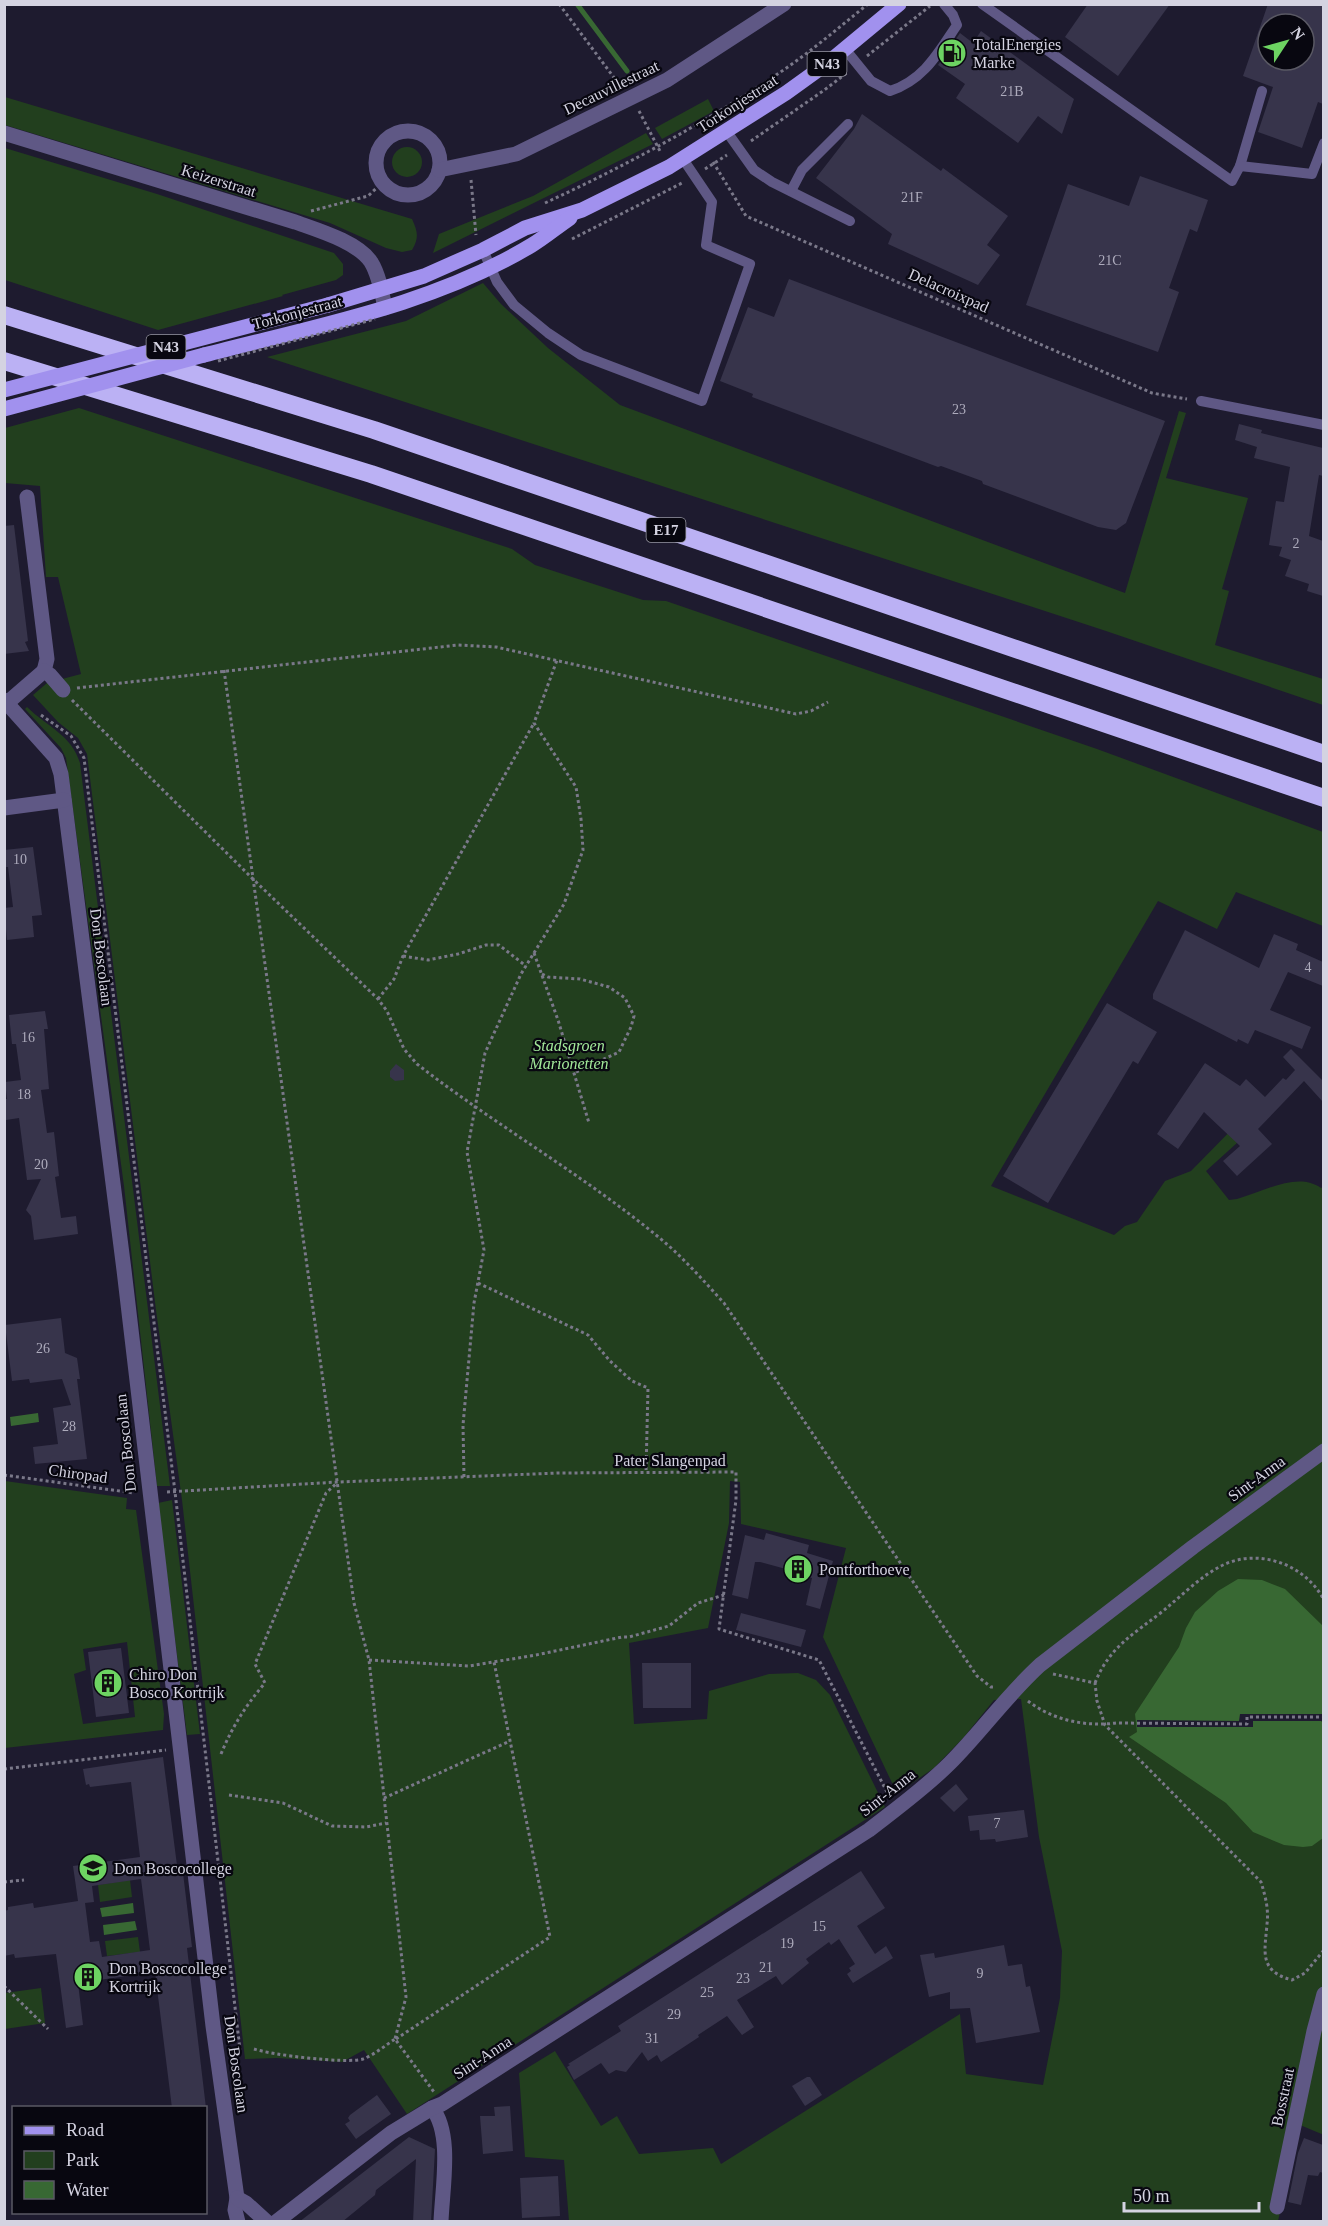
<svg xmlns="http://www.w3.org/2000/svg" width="1328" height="2226" font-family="Georgia,serif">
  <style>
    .green { fill: #223f1e; fill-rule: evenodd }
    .water { fill: #386833 }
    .pier { fill: #1e1b2f }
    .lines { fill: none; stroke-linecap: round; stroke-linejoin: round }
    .stream { stroke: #386833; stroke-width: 5 }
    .building { fill: #37344b; fill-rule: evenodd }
    .path { stroke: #7a7889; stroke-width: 3; stroke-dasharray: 3 3; stroke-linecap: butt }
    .lane { stroke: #5f5885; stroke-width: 10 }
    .street { stroke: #5f5885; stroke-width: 15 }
    .primary { stroke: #a191ee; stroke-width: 15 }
    .highway { stroke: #bbb1f4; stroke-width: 18 }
    .path-bridge { stroke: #7a7889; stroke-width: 3; stroke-dasharray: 3 3; stroke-linecap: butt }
    .primary-bridge { stroke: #a191ee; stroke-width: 15 }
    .labels { text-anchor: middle; stroke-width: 4.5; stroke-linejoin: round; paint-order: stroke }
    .number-label { font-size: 14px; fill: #adabbc }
    .shield { fill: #080710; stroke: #9796a2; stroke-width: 1.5 }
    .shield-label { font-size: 15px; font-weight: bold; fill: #d4d3e1 }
    .poi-label { font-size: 16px; fill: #d4d3e1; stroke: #080710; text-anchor: start }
    .street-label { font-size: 16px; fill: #d4d3e1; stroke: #080710 }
    .park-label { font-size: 16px; font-style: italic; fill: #a2e899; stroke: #080710 }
  </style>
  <rect width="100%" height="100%" fill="#1e1b2f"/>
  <!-- green -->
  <g class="green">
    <path d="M5 97 412 219C418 232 419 238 412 250L402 252 386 248 330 223 5 125Z"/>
    <path d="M708 99 714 111 662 139 655 128Z"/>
    <path d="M646 133 653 144 433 253 439 234 533 196Z"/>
    <circle cx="407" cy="162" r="15"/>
    <path d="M5 148 157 194 334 253 343 264V275L336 280 282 295 283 296 158 330 5 280Z"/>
    <path d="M483 283 501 304 548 348 620 405 1125 593 1179 411 1186 413 1166 478 1248 498 1222 589 1229 591 1215 645 1323 679V705L1106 631 267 357 406 321Z"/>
    <path d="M79 408 512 549 535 565 643 600 666 601 1097 749 1323 832V926L1236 892 1217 929 1158 901 991 1186 1114 1235 1125 1226 1137 1222 1165 1181 1191 1171 1249 1112 1259 1123 1206 1171 1229 1200 1237 1199C1263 1192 1297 1171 1321 1188L1323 1187 1324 2135 1300 2125 1278 2221H569L564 2160 525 2157 519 2073 555 2051 601 2126 617 2116 639 2154 713 2148 721 2164 960 2014 966 2074 1043 2085 1060 1998 1062 1951 1039 1837 1021 1699 994 1700 964 1737 934 1768 902 1790 894 1787 823 1637 846 1548 741 1524 740 1482 730 1481 729 1523 708 1628 629 1643 634 1724 707 1719 709 1691 769 1674 798 1673 816 1680 830 1695 885 1807 407 2114 364 2050 342 2062 277 2058 245 2059 182 1500 156 1310 87 754 78 738 58 722 33 695 47 683 81 674 58 577H46L40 486 5 483V428Z"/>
    <path d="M27 707C47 727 71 734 80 763L170 1486H157L124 1186 66 758 61 748 25 709Z"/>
    <path d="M5 1481 127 1498 126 1509 136 1510 164 1714 163 1730 5 1748ZM127 1642 135 1717 83 1724 74 1674 86 1670 83 1649Z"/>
    <path d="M172 1500 200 1734 187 1735 158 1503Z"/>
    <path d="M130 1880 132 1897 100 1902 98 1885Z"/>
    <path d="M138 1937 140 1952 107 1956 105 1941Z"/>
    <path d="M41 1988 45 2023 5 2029V1993Z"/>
  </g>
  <!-- water -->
  <g class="water">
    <path d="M38 1413 39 1422 11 1426 10 1417Z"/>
    <path d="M1238 1579 1262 1580 1285 1589 1323 1626 1324 1710 1321 1721 1324 1724 1323 1838 1312 1846 1303 1847 1284 1845 1253 1832 1226 1803 1129 1737 1137 1732 1135 1714 1179 1647 1186 1628 1195 1612 1218 1591Z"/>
    <path d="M133 1903 134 1913 102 1917 100 1908Z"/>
    <path d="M135 1921 137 1930 104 1935 103 1925Z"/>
  </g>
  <!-- pier -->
  <path class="pier" d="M1240 1714H1323V1721H1253V1727H1137V1720L1239 1721Z"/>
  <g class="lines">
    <!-- stream -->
    <path class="stream" d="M577 4 627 71"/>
  </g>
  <!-- building -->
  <g class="building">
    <path d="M1088 4H1170L1118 76 1065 37Z"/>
    <path d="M1268 4H1323V104L1318 102 1302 148 1258 132 1273 87 1243 76ZM1268 24H1304V60H1268Z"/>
    <path d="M981 31 1074 99 1062 134 1038 116 1018 143 956 98 965 84 938 65 960 33 973 43Z"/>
    <path d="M862 114 941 171 943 168 1008 216 987 245 1000 255 978 285 888 244 892 234 816 178 854 129Z"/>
    <path d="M1140 176 1208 200 1197 232 1190 229 1169 288 1179 292 1158 352 1026 305 1068 184 1129 206Z"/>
    <path d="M789 279 1165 421 1126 523 1116 530 1098 527 983 484 982 481 941 466 938 467 752 397 753 394 720 381 748 307 774 317Z"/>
    <path d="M1239 424 1262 430 1261 433 1323 448V476L1319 475 1309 536 1323 541V596L1307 591 1309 584 1285 576 1291 560 1279 556 1282 547 1269 545 1276 501 1284 502 1290 467 1254 458 1257 447 1235 440Z"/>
    <path d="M14 525 28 641 25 642 29 651 4 654V526Z"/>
    <path d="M33 847 42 915 32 916 34 937 7 940 4 908 13 907 8 867H4V850Z"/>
    <path d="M1185 930 1259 968 1274 934 1298 944 1296 950 1323 962V986L1288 972 1270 1010 1311 1027 1302 1049 1255 1030 1248 1044 1238 1039 1237 1042 1153 999V994Z"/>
    <path d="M1107 1003 1157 1032 1138 1064 1133 1061 1048 1203 1003 1176Z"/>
    <path d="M45 1011 48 1029H44L49 1089 41 1090 47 1133 54 1132 59 1176 55 1177 61 1218 76 1216 78 1234 34 1240 31 1216 26 1210 41 1179 27 1180 19 1118 6 1120 4 1099H7L5 1082 21 1080 16 1044H12L9 1015Z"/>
    <path d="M1291 1049 1323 1081V1102L1304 1081 1258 1129 1272 1144 1237 1176 1223 1161 1240 1146 1204 1112 1178 1149 1157 1134 1205 1063 1240 1086 1246 1079 1265 1097 1283 1078 1286 1080 1295 1070 1283 1057Z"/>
    <path d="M396 1064 404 1070V1080L395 1081 390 1077V1071Z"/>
    <path d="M61 1318 65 1353 77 1358 80 1379H77L87 1459 35 1464 33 1447 58 1444 53 1408 71 1405 62 1379 30 1383 29 1379 12 1381 5 1325Z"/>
    <path d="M766 1533 809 1545 807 1553 833 1561 820 1609 806 1605 812 1578 808 1577V1575L760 1562H755L748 1599 732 1595 745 1535 764 1540Z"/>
    <path d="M741 1613 806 1630 801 1647 736 1630Z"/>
    <path d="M121 1648 129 1713 96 1717 88 1652Z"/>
    <path d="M642 1663H691V1708H643Z"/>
    <path d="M163 1757 178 1873H183L192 1947 187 1948 206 2108H172L155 1972 78 1983 83 2025 66 2028 56 1954 15 1958 14 1954 4 1956V1911L8 1910V1907L33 1903 34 1908 78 1901 73 1866 140 1857 131 1782 90 1787 89 1784 86 1785 83 1769ZM141 1879 150 1950 102 1957 99 1941 90 1942 85 1903 94 1902 92 1886Z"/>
    <path d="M956 1784 968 1799 954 1812 940 1798Z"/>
    <path d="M1024 1810 1028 1837 996 1842 995 1839 980 1840 979 1830 970 1831 968 1816Z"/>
    <path d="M861 1871 885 1908 857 1926 875 1954 886 1946 893 1958 853 1983 847 1974 851 1971 849 1968 855 1964 839 1939 831 1945 829 1942 806 1959 809 1963 782 1985 776 1976 737 2000 754 2027 742 2035 727 2016 698 2035 699 2037 661 2062 657 2055 648 2061 642 2052 626 2072 616 2070 609 2074 601 2063 574 2080 567 2067 570 2065 568 2064 621 2031 618 2026Z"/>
    <path d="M1004 1945 1008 1966 1022 1964 1026 1987 1030 1986 1040 2032 976 2043 970 2008 950 2009V1992L929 1997 920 1955 934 1953 935 1958Z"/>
    <path d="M807 2077H810L822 2095 805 2106 792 2086Z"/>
    <path d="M377 2095 391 2114 356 2139 345 2124 350 2121 348 2118 350 2115Z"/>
    <path d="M510 2106 513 2151 483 2154 480 2116H495L494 2107Z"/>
    <path d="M409 2137 435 2149 431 2222H413L416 2159 376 2190 375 2195 342 2222H299Z"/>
    <path d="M1304 2138 1323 2145V2173L1320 2172 1318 2176 1308 2175 1301 2205 1288 2202 1298 2153Z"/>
    <path d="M558 2176 560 2216 522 2218 520 2178Z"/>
  </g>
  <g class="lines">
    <!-- path -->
    <g class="path">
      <path d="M559 4 621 87"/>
      <path d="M867 56 930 6"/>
      <path d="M639 111 661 153"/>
      <path d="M751 141 823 91 848 72"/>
      <path d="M713 162 746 216 1152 393 1187 399"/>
      <path d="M705 169 727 155"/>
      <path d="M471 180 476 235"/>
      <path d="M545 203C623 167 701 125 773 77 807 55 837 29 868 4"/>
      <path d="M311 211 368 196 382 183"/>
      <path d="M572 239 684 182"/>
      <path d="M224 670 354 1603 369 1660 406 1997 395 2039"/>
      <path d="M77 688 458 645 496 647 796 714 811 711 828 702"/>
      <path d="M72 700 254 880 378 999 387 1011 404 1049 417 1064C494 1124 580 1173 656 1235 681 1255 702 1279 724 1303L977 1676 991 1687H995"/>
      <path d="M41 715 71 736 84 758 175 1492 240 2050"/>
      <path d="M534 953 558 1020 589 1123"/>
      <path d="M403 956 428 960 458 954 486 945H499L526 966"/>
      <path d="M542 974 548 977 580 979 609 987 625 998 634 1016 631 1027 619 1052 574 1073"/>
      <path d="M378 999 394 979 403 956 534 723"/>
      <path d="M478 1283 588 1335 610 1361 632 1381 648 1388 646 1472"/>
      <path d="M4 1475 134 1493"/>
      <path d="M464 1477 463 1425 474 1303 484 1250 467 1152 485 1053 521 974 564 904 583 850 581 819 576 787 534 723 557 660"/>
      <path d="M167 1492 338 1482 557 1473 736 1472V1500L719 1629 819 1660 888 1794"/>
      <path d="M369 1660 469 1666 536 1655 622 1637H629L669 1626 698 1603 724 1595"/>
      <path d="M1053 1674 1095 1683 1097 1701 1105 1725 1261 1882C1265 1895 1269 1909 1267 1924 1265 1951 1258 1971 1292 1980L1305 1973 1324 1950"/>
      <path d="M1095 1683C1109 1647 1134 1634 1163 1611 1181 1596 1200 1577 1221 1566 1258 1547 1305 1564 1324 1600"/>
      <path d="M1028 1701C1052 1720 1086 1727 1116 1723L1247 1724V1717H1324"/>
      <path d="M221 1754C232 1727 246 1705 265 1683L255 1664 326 1493 337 1483"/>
      <path d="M4 1769 166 1750"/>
      <path d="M229 1795 283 1803 332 1826 366 1827 386 1823"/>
      <path d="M384 1798 510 1741"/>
      <path d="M4 1882 24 1880"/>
      <path d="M4 1986 48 2029"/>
      <path d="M396 2039 550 1937 494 1662"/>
      <path d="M254 2049C272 2055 346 2064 363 2059 374 2055 386 2045 395 2039L434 2092"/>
    </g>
    <!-- lane -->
    <g class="lane">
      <path d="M982 4 1232 181 1240 166 1262 91"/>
      <path d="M845 49 871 81 890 91C924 80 938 53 957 25L953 15 944 4"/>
      <path d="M727 132 754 170 772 182 850 221"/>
      <path d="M1240 166 1312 174 1324 143"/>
      <path d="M791 191 802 170 848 124"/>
      <path d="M483 250 497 282 514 305 548 333 581 355 702 401 750 264 706 245 712 202 683 159"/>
      <path d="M1201 401 1324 425"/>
    </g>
    <!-- street -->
    <g class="street">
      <circle cx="408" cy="163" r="32"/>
      <path d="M4 133 295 222C317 230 358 242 371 262 379 275 382 293 385 308"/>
      <path d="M439 170 516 154 667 80 784 4"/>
      <path d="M27 497 47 659 44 671"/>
      <path d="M4 700 56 758 61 774 124 1270 213 2026 237 2198 235 2210 238 2222"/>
      <path d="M7 703 44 671 50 675 63 690"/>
      <path d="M4 808 64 800"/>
      <path d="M432 2108C453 2134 442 2189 441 2222"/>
      <path d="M237 2198 246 2203 267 2222"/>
      <path d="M1277 2207 1314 2031 1324 1994"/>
      <path d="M276 2222 391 2133 432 2108 442 2104 869 1830C896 1809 925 1788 950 1763 981 1732 1007 1695 1040 1665L1193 1547 1324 1451"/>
    </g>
    <!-- primary -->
    <g class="primary">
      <path d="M328 305 424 276 483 250 525 228 582 210 669 167 786 93 829 62 899 4"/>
      <path d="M204 355C315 326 433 305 532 245 545 237 557 227 570 218"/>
    </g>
    <!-- highway -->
    <g class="highway">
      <path d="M4 315 374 430 1324 754"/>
      <path d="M4 361 371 474 1324 798"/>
    </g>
    <!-- path-bridge -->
    <path class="path-bridge" d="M218 361 375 319"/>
    <!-- primary-bridge -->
    <g class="primary-bridge">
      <path d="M4 390 328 305"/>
      <path d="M4 409 204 355"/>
    </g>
  </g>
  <!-- icons -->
  <defs>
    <g id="fuel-disc" transform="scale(1.5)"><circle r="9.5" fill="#6dd362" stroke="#080710"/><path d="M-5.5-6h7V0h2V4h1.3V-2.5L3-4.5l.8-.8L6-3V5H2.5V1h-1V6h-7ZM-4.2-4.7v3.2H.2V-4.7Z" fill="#111"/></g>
    <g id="building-disc" transform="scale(1.5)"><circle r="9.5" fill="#6dd362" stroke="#080710"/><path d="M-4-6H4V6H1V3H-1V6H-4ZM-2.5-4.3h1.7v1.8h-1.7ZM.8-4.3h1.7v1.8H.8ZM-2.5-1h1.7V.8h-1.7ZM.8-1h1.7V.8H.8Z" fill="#111"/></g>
    <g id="school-disc" transform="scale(1.5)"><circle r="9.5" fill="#6dd362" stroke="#080710"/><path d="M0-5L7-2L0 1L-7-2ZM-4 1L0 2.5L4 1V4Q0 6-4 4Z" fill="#111"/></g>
  </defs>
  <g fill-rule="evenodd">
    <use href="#fuel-disc" x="952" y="53"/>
    <use href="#building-disc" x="798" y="1569"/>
    <use href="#building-disc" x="108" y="1683"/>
    <use href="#school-disc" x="93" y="1868"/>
    <use href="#building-disc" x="88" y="1977"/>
  </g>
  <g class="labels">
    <!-- number labels -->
    <g class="number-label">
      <text x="1012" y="96">21B</text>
      <text x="912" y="202">21F</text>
      <text x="1110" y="265">21C</text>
      <text x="959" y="414">23</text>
      <text x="1296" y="548">2</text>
      <text x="20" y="864">10</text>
      <text x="1308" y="972">4</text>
      <text x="28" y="1042">16</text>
      <text x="24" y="1099">18</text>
      <text x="41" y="1169">20</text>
      <text x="43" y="1353">26</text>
      <text x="69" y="1431">28</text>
      <text x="997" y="1828">7</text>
      <text x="819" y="1931">15</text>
      <text x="787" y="1948">19</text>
      <text x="766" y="1972">21</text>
      <text x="980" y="1978">9</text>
      <text x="743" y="1983">23</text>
      <text x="707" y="1997">25</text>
      <text x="674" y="2019">29</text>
      <text x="652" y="2043">31</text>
    </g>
    <!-- shield labels -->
    <g class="shield">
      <rect x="807.5" y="52" width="39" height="24" rx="4.5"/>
      <rect x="146.5" y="335" width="39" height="24" rx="4.5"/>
      <rect x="646.5" y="518" width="39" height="24" rx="4.5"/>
    </g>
    <g class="shield-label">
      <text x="827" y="69">N43</text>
      <text x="166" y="352">N43</text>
      <text x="666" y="535">E17</text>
    </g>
    <!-- poi labels -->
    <g class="poi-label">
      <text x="973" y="50">TotalEnergies<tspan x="973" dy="18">Marke</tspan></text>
      <text x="819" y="1575">Pontforthoeve</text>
      <text x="129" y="1680">Chiro Don<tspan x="129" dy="18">Bosco Kortrijk</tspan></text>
      <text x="114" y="1874">Don Boscocollege</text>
      <text x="109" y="1974">Don Boscocollege<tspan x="109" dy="18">Kortrijk</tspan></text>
    </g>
    <!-- street labels -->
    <g class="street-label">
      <text transform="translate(611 87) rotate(-26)" y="6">Decauvillestraat</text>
      <text transform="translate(737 103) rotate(-33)" y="6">Torkonjestraat</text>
      <text transform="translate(219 180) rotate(17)" y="6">Keizerstraat</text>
      <text transform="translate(949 290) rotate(24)" y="6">Delacroixpad</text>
      <text transform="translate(297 312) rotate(-15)" y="6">Torkonjestraat</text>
      <text transform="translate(102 957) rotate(83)" y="6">Don Boscolaan</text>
      <text transform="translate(125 1443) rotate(-96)" y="6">Don Boscolaan</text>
      <text x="670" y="1466">Pater Slangenpad</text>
      <text transform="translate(78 1473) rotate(8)" y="6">Chiropad</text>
      <text transform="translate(1256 1478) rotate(-36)" y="6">Sint-Anna</text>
      <text transform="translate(887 1792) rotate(-38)" y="6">Sint-Anna</text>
      <text transform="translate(482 2057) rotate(-33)" y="6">Sint-Anna</text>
      <text transform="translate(237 2064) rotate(82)" y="6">Don Boscolaan</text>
      <text transform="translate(1282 2097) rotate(-78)" y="6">Bosstraat</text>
    </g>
    <!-- park labels -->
    <g class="park-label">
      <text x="569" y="1051">Stadsgroen<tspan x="569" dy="18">Marionetten</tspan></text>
    </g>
  </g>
  <!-- border -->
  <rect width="1328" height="2226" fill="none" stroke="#d4d3e1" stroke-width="12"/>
  <!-- legend -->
  <rect x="12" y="2106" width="195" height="108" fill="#080710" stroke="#5a5964" stroke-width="1.5"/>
  <rect x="24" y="2126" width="30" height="9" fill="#a191ee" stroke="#5a5964" stroke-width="1.5"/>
  <text x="66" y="2136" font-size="18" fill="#d4d3e1">Road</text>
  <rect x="24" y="2151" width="30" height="18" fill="#223f1e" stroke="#5a5964" stroke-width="1.5"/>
  <text x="66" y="2166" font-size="18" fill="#d4d3e1">Park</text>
  <rect x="24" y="2181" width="30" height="18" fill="#386833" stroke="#5a5964" stroke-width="1.5"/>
  <text x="66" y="2196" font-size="18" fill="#d4d3e1">Water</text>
  <!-- north arrow -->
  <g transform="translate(1286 42) rotate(54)"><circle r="28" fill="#080710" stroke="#5a5964" stroke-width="1.5"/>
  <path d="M0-4.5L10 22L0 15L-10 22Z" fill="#6dd362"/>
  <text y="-9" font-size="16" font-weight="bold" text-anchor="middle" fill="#d4d3e1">N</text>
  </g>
  <!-- scale -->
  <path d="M1124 2202v9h135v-9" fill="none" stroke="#d4d3e1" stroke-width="3"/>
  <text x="1133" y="2202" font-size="18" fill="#d4d3e1" stroke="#080710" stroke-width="4.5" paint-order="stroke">50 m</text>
</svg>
